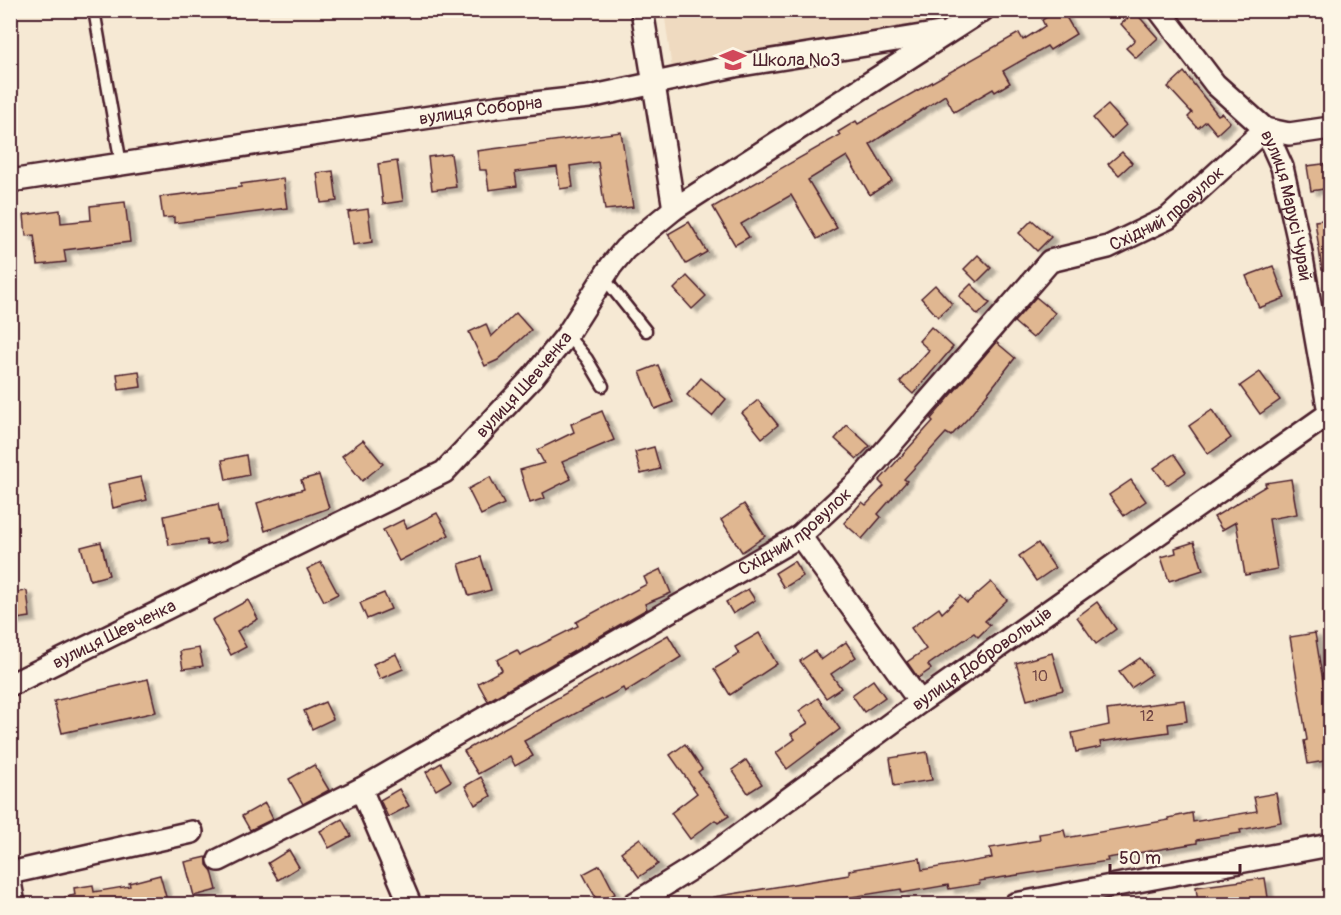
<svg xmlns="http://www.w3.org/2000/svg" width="1341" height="915" font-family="Pangolin,sans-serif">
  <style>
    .built { fill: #efdac0 }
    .building { fill: #e0b791; stroke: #4a1f2b; stroke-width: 1.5; filter: url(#shadow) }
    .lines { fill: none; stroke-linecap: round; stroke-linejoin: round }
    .service-casing { stroke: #4a1f2b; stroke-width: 15 }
    .minor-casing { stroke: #4a1f2b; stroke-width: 26 }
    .service { stroke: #fcf5e5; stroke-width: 10 }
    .minor { stroke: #fcf5e5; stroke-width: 21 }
    .labels { text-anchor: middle; stroke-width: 4.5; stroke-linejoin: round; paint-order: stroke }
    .number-label { font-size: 15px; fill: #704544 }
    .poi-label { font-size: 18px; fill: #4a1f2b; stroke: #fcf5e5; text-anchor: start }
    .street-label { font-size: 18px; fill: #4a1f2b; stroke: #fcf5e5 }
  </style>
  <defs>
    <filter id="shadow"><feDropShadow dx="6" dy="4" stdDeviation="1.5" flood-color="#0004"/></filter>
  </defs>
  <rect width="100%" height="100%" fill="#f6e9d4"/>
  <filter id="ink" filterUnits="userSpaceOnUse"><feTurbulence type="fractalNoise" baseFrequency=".0167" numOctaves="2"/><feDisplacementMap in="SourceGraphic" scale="12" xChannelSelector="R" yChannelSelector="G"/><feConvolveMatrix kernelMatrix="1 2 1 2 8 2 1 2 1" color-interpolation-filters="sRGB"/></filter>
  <g filter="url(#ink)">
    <!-- built -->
    <path class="built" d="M664 11H978L918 43 673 77Z"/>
    <!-- building -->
    <g class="building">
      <path d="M1058 10H1062L1076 34 1050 50 1047 46 1003 71 1010 83 995 92 993 89 954 112 945 95 870 144 892 181 870 195 847 156 808 180 837 228 817 239 791 195 741 224 749 237 735 245 713 207 840 135 838 132 856 121 858 124 1019 33 1023 40 1045 26 1042 20Z"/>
      <path d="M1135 12 1158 38 1136 58 1126 48 1135 40 1121 24Z"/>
      <path d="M1184 72 1218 115 1222 113 1230 122 1217 134 1206 121 1198 128 1188 117 1192 113 1168 87Z"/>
      <path d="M1108 105 1126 125 1111 139 1093 118Z"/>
      <path d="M621 132 633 207 605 210 598 162 570 166 573 187 560 189 557 167 515 172 517 186 489 190 486 170H480L477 151Z"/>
      <path d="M1122 152 1132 163 1119 175 1108 164Z"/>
      <path d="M451 154 456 187 432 190 428 157Z"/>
      <path d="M397 161 403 201 383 204 378 164Z"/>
      <path d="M1330 163V188L1311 191 1307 166Z"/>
      <path d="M333 171 337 201 321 203 317 173Z"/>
      <path d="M283 178 287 208 174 223V217L163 218 160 197 241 187V184Z"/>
      <path d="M125 202 130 242 64 250 66 262 38 265 34 235 26 236 24 215 60 210 61 223 91 220 90 206Z"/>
      <path d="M368 209 372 242 353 245 348 212Z"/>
      <path d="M1330 219V270H1322L1315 221Z"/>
      <path d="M1032 220 1051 237 1037 251 1019 233Z"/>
      <path d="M689 222 707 252 686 264 668 234Z"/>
      <path d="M978 255 991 268 977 282 964 269Z"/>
      <path d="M1273 266 1285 298 1259 308 1246 276Z"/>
      <path d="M687 276 706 296 692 309 674 289Z"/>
      <path d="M971 284 990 303 978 315 959 296Z"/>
      <path d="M935 285 952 304 938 317 921 298Z"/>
      <path d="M1036 297 1055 313 1033 338 1014 322Z"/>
      <path d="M516 313 531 330 498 360 485 366 469 332 486 324 491 337Z"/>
      <path d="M931 327 953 347 913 394 900 382 929 350 919 341Z"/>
      <path d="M996 342 1015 358 969 417 951 436 946 433 904 479 907 481 878 514 881 517 862 539 844 523 862 502 866 505 884 486 879 481 933 421 931 419Z"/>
      <path d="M658 365 673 402 655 409 640 372Z"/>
      <path d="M139 371 141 387 119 390 117 374Z"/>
      <path d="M1260 372 1280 400 1260 414 1240 386Z"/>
      <path d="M701 378 726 399 712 416 687 395Z"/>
      <path d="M758 400 778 425 762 438 742 413Z"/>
      <path d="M1212 410 1231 438 1208 454 1189 426Z"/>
      <path d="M602 411 614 440 562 462 571 479 543 493 545 498 530 503 520 470 544 463 537 450 574 432 571 424Z"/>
      <path d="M847 425 870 446 857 459 835 439Z"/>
      <path d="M363 440 383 464 362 481 342 456Z"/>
      <path d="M654 447 660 469 641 474 635 452Z"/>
      <path d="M1174 454 1186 472 1167 485 1154 468Z"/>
      <path d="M246 455 249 475 226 480 222 460Z"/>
      <path d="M319 475 329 508 265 531 257 503 304 489 301 480Z"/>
      <path d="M141 477 147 500 113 508 108 484Z"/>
      <path d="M490 477 504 504 481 515 468 489Z"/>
      <path d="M1291 479 1297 514 1269 519 1277 569 1245 575 1236 522 1222 530 1214 517 1266 486 1265 483Z"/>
      <path d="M1131 480 1146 501 1124 516 1109 495Z"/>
      <path d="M218 504 226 541 207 545 206 540 169 545 164 516Z"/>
      <path d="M744 504 765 536 742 552 721 520Z"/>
      <path d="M437 513 449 535 399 561 383 530 403 520 407 528Z"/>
      <path d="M101 542 109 575 90 580 81 547Z"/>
      <path d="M1194 542 1203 570 1169 581 1161 557 1176 553 1175 548Z"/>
      <path d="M1038 543 1055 568 1036 581 1019 556Z"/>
      <path d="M481 557 491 590 469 596 459 564Z"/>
      <path d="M794 561 803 576 784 588 775 573Z"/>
      <path d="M321 562 338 594 324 601 307 569Z"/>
      <path d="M661 569 671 593 645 604 647 609 488 701 478 683 502 670 497 660 517 650 520 655 578 626 576 622 647 584 644 577Z"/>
      <path d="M991 582 1007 600 985 621 990 625 978 637 974 633 928 665 931 669 918 678 907 662 926 649 911 628 939 608 942 613 960 596 967 603Z"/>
      <path d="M748 589 755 600 733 614 726 602Z"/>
      <path d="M27 591 30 617 10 620V593Z"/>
      <path d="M384 593 391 609 367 619 360 603Z"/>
      <path d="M248 600 258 619 237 631 246 647 231 655 212 620Z"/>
      <path d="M1097 602 1116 629 1096 644 1077 617Z"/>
      <path d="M759 633 777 664 730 695 714 669 739 654 735 647Z"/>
      <path d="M1315 633 1330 724V760L1308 764 1304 741 1307 740 1290 637Z"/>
      <path d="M668 635 681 657 625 692 623 688 524 741 533 756 515 766 510 756 478 774 464 751Z"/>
      <path d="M846 642 856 657 831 674 841 688 826 698 800 661 815 651 821 660Z"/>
      <path d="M199 648 203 666 183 669 180 651Z"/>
      <path d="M1052 653 1063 690 1027 700 1016 663Z"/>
      <path d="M396 654 403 669 380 679 373 664Z"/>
      <path d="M1140 658 1152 674 1131 688 1119 672Z"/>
      <path d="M148 679 156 712 62 733 54 701Z"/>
      <path d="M873 680 885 697 864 712 852 695Z"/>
      <path d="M818 698 840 729 787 769 776 753 795 739 791 734 808 723 799 711Z"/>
      <path d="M1184 700 1187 721 1168 724 1169 732 1100 742 1101 747 1076 752 1072 733 1109 725 1107 710Z"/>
      <path d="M325 702 333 719 312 729 304 711Z"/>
      <path d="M685 744 702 769 698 772 729 816 718 823 715 820 690 839 671 813 697 793 670 755Z"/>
      <path d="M927 752 932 780 894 786 890 758Z"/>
      <path d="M746 760 762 784 748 793 732 770Z"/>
      <path d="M441 763 451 781 436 790 426 772Z"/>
      <path d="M314 765 329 790 303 804 289 779Z"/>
      <path d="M481 777 491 796 475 805 465 786Z"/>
      <path d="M399 789 409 806 388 817 380 800Z"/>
      <path d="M1276 793 1281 822 1240 830 1241 833 1197 840V843L1107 858 1108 861 979 881 980 884 949 889 948 885 902 893 901 889 838 899 839 904H714L713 897 849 875V870L920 858 922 870 992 858 990 848 1040 840 1039 834 1064 830 1066 838 1169 820 1168 818 1192 813 1193 822 1257 811 1254 797Z"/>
      <path d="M265 803 273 819 250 830 242 816Z"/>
      <path d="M342 819 351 836 329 848 320 831Z"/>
      <path d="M640 838 658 864 639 877 621 852Z"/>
      <path d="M289 850 299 867 278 880 268 863Z"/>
      <path d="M207 857V865L212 871 217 890 194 896 185 862Z"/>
      <path d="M600 865 615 894 598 902 583 874Z"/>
      <path d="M160 875 168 904H65V897L75 895 74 888 93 885 94 892 130 886 129 883Z"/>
      <path d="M1265 878 1269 904H1198L1196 887Z"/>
    </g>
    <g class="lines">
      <!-- service casing -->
      <g class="service-casing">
        <g id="service">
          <path d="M94 10 121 164"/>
          <path d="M604 278 646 331"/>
          <path d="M567 335 587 359 603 386"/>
        </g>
      </g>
      <!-- minor casing -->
      <g class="minor-casing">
        <g id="minor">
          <path d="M642 10 674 209"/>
          <path id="s1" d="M1330 128 1289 134 1265 129 1282 167 1300 247 1330 418"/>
          <path id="s2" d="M10 181 496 107 589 97 735 66 940 33"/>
          <path d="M800 536 920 702"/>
          <path id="s3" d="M10 685 444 472 534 376 567 335 611 266 625 249 674 209 983 10"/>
          <path d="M219 860 361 789"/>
          <path d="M10 873 192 832"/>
          <path d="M10 882 14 904"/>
          <path id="s4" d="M410 904 361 789 800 536 859 481 1050 261 1108 247 1168 218 1265 129 1215 84 1159 10"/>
          <path id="s5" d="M634 904 708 858 920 702 1330 413"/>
          <path d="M1015 904 1330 845"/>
        </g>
      </g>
      <!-- service -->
      <use href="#service" class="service"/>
      <!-- minor -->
      <use href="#minor" class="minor"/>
    </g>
  </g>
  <!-- icons -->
  <defs>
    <g id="school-bare" transform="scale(2.07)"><path d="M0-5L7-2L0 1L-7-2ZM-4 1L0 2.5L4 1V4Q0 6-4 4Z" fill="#d1495b" stroke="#fcf5e5" stroke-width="2.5" paint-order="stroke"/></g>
  </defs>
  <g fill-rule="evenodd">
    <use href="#school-bare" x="733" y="60"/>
  </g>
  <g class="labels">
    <!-- number labels -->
    <g class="number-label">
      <text x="1040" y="681">10</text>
      <text x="1147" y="721">12</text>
    </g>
    <!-- poi labels -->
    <g class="poi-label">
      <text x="753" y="66">Школа №3</text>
    </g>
    <!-- street labels -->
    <g class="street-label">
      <text dy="6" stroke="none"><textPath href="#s2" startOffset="476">вулиця Соборна</textPath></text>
      <text dy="6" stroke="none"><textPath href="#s4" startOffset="1134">Східний провулок</textPath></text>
      <text dy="6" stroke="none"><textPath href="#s1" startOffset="146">вулиця Марусі Чурай</textPath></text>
      <text dy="6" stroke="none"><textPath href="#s3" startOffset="602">вулиця Шевченка</textPath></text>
      <text dy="6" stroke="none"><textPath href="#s4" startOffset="630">Східний провулок</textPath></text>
      <text dy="6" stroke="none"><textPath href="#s3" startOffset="116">вулиця Шевченка</textPath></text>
      <text dy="6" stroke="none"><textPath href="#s5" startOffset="426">вулиця Добровольців</textPath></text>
    </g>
  </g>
  <!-- margin -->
  <rect width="1341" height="915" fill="none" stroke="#fcf5e5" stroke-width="36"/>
  <rect x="18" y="18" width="1305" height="879" fill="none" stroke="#4a1f2b" stroke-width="2" filter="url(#ink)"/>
  <!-- scale -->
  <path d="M1110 864v9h130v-9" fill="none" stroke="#4a1f2b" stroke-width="3"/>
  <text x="1119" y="864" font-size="18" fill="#4a1f2b" stroke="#fcf5e5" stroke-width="4.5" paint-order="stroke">50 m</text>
</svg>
